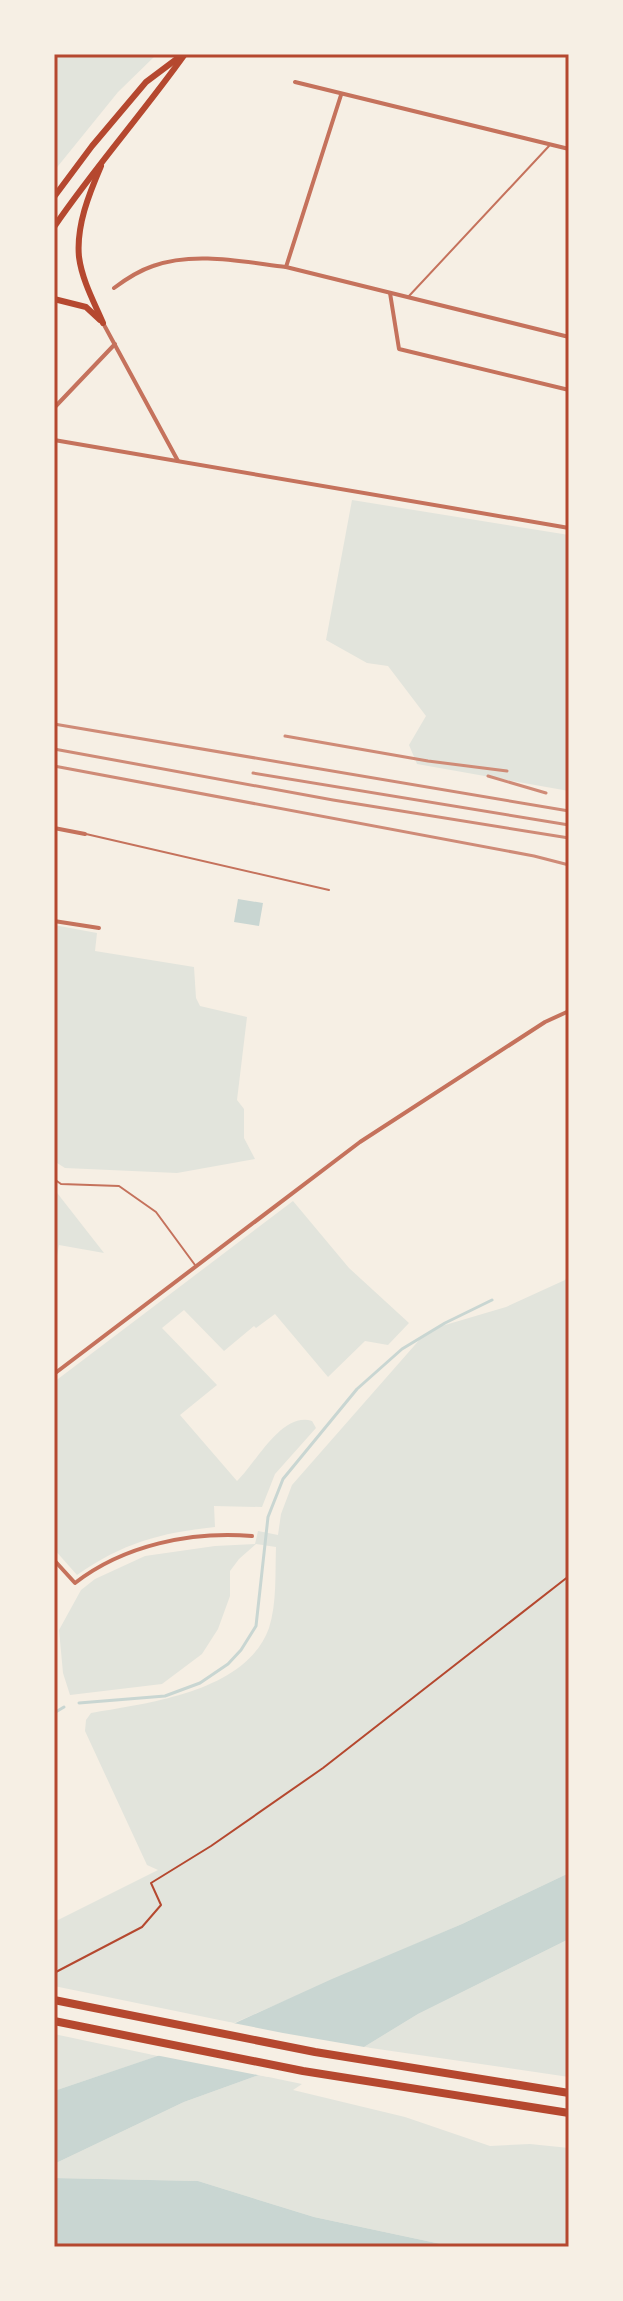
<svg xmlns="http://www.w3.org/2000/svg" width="623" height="2301" font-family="'Zilla Slab',serif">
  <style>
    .green { fill: #e2e4dc }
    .water { fill: #c9d6d2 }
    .pier { fill: #f6efe4 }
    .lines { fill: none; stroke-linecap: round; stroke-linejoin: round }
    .stream { stroke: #c9d6d2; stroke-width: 3 }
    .path { stroke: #b5482f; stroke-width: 2 }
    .service { stroke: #c5725c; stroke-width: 2 }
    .minor { stroke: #c5725c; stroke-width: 4 }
    .secondary { stroke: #b5482f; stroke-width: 6 }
    .motorway { stroke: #b5482f; stroke-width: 8 }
    .rail { stroke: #cf8b77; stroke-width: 3 }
    .neatline { fill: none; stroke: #b5482f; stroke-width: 3 }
  </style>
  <rect width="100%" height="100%" fill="#f6efe4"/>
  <!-- green -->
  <g class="green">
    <path d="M54 54H157L118 92 54 171Z"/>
    <path d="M352 500 569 535V791L417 764 409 745 426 716 388 666 367 663 326 640Z"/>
    <path d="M54 925 97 933 95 951 194 967 196 998 200 1006 247 1017 237 1100 244 1109V1138L255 1159 177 1173 65 1168 54 1161Z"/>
    <path d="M54 1189 104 1253 59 1245 54 1273Z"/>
    <path d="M293 1201 349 1268 409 1323 388 1345 365 1341 328 1377 275 1314 256 1328 254 1326 224 1351 184 1310 162 1328 217 1385 180 1415 237 1481C256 1463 282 1411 312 1421L316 1428 275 1474 262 1507 214 1506 215 1527C159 1533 123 1543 77 1575L54 1549V1382Z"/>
    <path d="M569 1273V1873L462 1924 234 2023 54 1986V1922L158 1870 147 1865 85 1731 86 1720 91 1713C148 1703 246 1692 269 1628 277 1603 275 1574 276 1547L256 1544 239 1559 230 1571V1596L218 1629 202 1654 162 1684 70 1695 63 1673 59 1630 81 1590 95 1579 145 1556 215 1546 255 1544 258 1531 278 1535 281 1514 292 1485 421 1338 435 1328 506 1307 565 1280Z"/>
    <path d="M569 1939V2077L364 2047 418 2014Z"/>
    <path d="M54 2034 158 2056 54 2091Z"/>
    <path d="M259 2075 302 2084 293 2090 405 2117 490 2146 530 2144 569 2148V2247H455L314 2217 198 2181 54 2178V2164L184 2102Z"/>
  </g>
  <!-- water -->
  <g class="water">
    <path d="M238 899 263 903 259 926 234 922Z"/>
    <path d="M569 1873V1939L418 2014 364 2047 259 2075 184 2102 54 2164V2091L178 2049 332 1979 462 1924Z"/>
    <path d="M54 2178 198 2181 314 2217 455 2247H54Z"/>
  </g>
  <!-- pier -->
  <path class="pier" d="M228 2022 283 2033 370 2048 268 2077 150 2054Z"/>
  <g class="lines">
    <!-- stream -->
    <g class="stream">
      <path d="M79 1703 165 1696 200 1683 228 1664 241 1650 256 1626 268 1517 283 1479 357 1389 402 1349 445 1323 492 1300"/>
      <path d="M54 1713 64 1707"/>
    </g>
    <!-- path -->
    <path class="path" d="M54 1973 142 1927 161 1905 151 1883 211 1846 323 1768 569 1576"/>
    <!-- service -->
    <g class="service">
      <path d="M409 296 549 146"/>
      <path d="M86 834 329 890"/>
      <path d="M54 1179 61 1184 119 1186 156 1212 195 1265"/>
    </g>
    <!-- minor -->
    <g class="minor">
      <path d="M295 82 569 149"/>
      <path d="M286 267 341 95"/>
      <path d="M114 288C126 279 138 271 153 266 194 251 244 262 286 267L569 337"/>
      <path d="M390 293 399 349 569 390"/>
      <path d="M103 323 178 461"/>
      <path d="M54 408 115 344"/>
      <path d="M54 440 569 528"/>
      <path d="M54 828 85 834"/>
      <path d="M54 921 99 928"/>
      <path d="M54 1374 360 1142 545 1022 569 1011"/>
      <path d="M54 1560 75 1583C124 1545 191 1531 252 1536"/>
    </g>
    <!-- secondary -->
    <g class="secondary">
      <path d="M101 166C89 194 76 226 79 257 82 280 94 302 103 323"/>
      <path d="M54 197 92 146 146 82 182 55"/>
      <path d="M54 227C95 167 143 113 185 54"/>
      <path d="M54 299 86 307 100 320"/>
    </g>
    <!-- motorway -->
    <g class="motorway">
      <path d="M54 2000 315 2052 569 2093"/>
      <path d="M54 2021 303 2071 569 2113"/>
    </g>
    <!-- rail -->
    <g class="rail">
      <path d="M54 724 569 811"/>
      <path d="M285 736 428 761 507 771"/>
      <path d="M54 749 333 800 569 838"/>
      <path d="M54 766 534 856 569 865"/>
      <path d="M253 773 569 825"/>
      <path d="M488 776 546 793"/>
    </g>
  </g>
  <!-- border -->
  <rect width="623" height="2301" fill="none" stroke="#f6efe4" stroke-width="112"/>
  <rect x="56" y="56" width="511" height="2189" class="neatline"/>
</svg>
